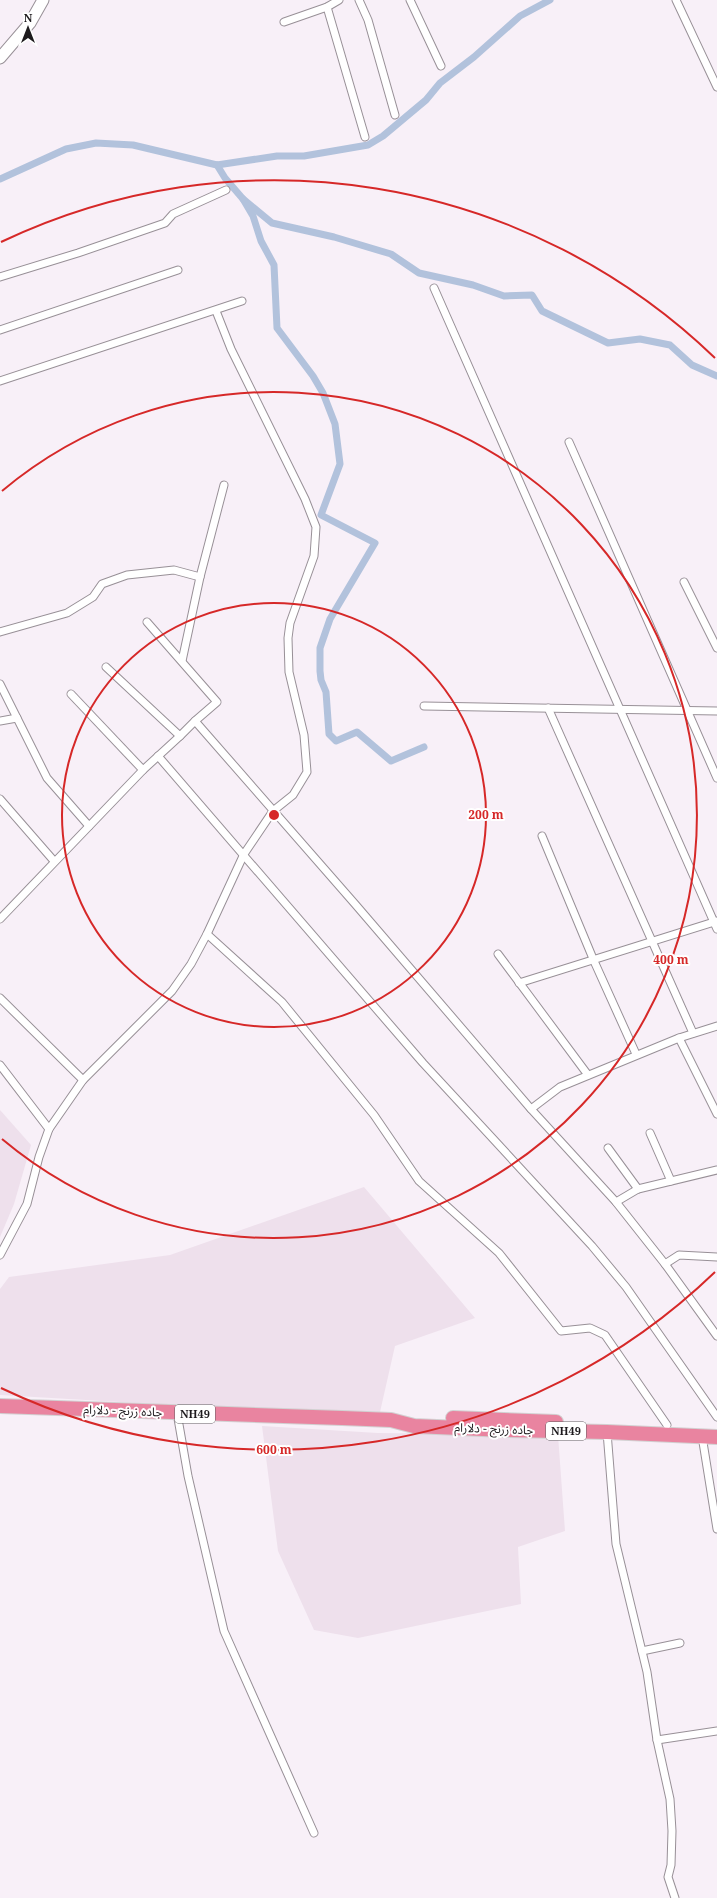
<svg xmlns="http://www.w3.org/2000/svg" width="717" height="1898" font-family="'Noto Serif','Noto Sans Arabic',serif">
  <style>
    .built { fill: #eee0ec }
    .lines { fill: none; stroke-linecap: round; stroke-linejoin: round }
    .canal { stroke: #b2c2dc; stroke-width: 7 }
    .street-casing { stroke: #989097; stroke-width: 9 }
    .secondary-casing { stroke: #989097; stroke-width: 13 }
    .highway-casing { stroke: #d2d1d2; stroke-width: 16 }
    .street { stroke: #fff; stroke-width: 7 }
    .secondary { stroke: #fff; stroke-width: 11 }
    .highway { stroke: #e984a0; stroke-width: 14 }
    .ring { fill: none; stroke: #d62828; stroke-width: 2 }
    .labels { text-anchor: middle; stroke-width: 4; stroke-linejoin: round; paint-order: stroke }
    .shield { fill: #fff; stroke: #615f61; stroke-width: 1 }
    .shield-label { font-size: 11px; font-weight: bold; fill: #1d1a1d }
    .street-label { font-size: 12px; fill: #1d1a1d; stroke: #fff }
    .centre { fill: #d62828; stroke: #fff; stroke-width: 2 }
    .ring-label { font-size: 12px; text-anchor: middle; font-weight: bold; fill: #d62828; stroke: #fff; stroke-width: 4; stroke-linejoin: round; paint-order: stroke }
  </style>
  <rect width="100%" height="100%" fill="#f8f0f8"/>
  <!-- built -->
  <g class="built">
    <path d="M0 1110 31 1145 14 1204 0 1237Z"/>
    <path d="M364 1187 475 1318 395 1346 380 1412 206 1407 0 1395V1289L9 1277 170 1255Z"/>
    <path d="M262 1426 378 1433 558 1435 565 1531 518 1547 521 1604 358 1638 314 1630 278 1551Z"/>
  </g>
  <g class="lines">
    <!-- canal -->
    <g class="canal">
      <path d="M217 165 225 178 243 199 272 223 334 237 391 254 419 273 473 285 504 296 532 295 542 311 608 343 640 339 670 345 692 365 717 376"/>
      <path d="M0 179 66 149 96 143 133 145 217 165 277 156H304L368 145 383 136 426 100 440 83 474 57 520 16 550 0"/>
      <path d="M243 199 253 216 261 241 274 265 277 328 313 376 323 393 335 424 340 464 321 515 375 543 330 619 320 648V671L321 680 326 692 329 734 336 741 357 732 391 761 424 747"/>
    </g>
    <!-- street casing -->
    <g class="street-casing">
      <g id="street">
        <path d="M359 0 368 20 395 115"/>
        <path d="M410 0 441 66"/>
        <path d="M676 0 717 87"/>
        <path d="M327 7 365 137"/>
        <path d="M284 22 327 7 339 0"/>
        <path d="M0 277 78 253 165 223 173 214 226 190"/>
        <path d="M434 288 717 929"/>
        <path d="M0 330 178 270"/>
        <path d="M0 381 242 301"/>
        <path d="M569 442 717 778"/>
        <path d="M684 582 717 648"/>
        <path d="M147 622 217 702 195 721"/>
        <path d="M0 632 67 613 93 597 102 584 127 575 174 570 200 577"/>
        <path d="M182 661 200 577 224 485"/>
        <path d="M106 667 180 736 195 721 355 904 531 1109 616 1202 665 1264 717 1336"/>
        <path d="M0 684 47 778 89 826"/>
        <path d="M71 694 143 770"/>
        <path d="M424 706 717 711"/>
        <path d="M548 708 693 1033"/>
        <path d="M0 721 17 718"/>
        <path d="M158 756 423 1063 592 1246 626 1287 717 1417"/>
        <path d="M0 799 54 861"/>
        <path d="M542 836 594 961 636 1054"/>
        <path d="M0 919 143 770 180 736"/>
        <path d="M207 934 282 1002 374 1115 419 1181 499 1253 561 1331 590 1328 605 1335 667 1425"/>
        <path d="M498 954 588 1075"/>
        <path d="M519 983 717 921"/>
        <path d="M0 998 83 1080"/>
        <path d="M679 1038 717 1114"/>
        <path d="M0 1065 49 1129"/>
        <path d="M531 1109 560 1087 679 1038 717 1026"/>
        <path d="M650 1133 671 1181"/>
        <path d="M608 1148 638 1189"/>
        <path d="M616 1202 638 1189 717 1170"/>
        <path d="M0 1255 27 1204 39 1157 49 1129 83 1080 172 991 191 964 207 934 244 854 273 811 293 795 307 772 304 735 289 672 288 638 290 623 314 556 316 527 305 499 231 349 216 311"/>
        <path d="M665 1264 679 1255 717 1257"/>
        <path d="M177 1413 188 1476 224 1631 314 1833"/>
        <path d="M607 1432 616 1544 647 1672 657 1740 670 1799 672 1831 671 1865 668 1877 675 1898"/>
        <path d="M702 1436 717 1529"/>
        <path d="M642 1651 680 1643"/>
        <path d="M657 1740 717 1731"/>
      </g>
    </g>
    <!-- secondary casing -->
    <g class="secondary-casing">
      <path id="secondary" d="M0 58 30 23 43 0"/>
    </g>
    <!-- highway casing -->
    <g class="highway-casing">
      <g id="highway">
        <path d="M0 1406 342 1418 391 1420 414 1426 505 1430 607 1432 717 1437"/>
        <path d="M453 1418 556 1422"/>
      </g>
    </g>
    <!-- street -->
    <use href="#street" class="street"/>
    <!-- secondary -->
    <use href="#secondary" class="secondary"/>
    <!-- highway -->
    <use href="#highway" class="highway"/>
  </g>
  <!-- distance rings -->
  <g class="ring">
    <circle cx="274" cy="815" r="212"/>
    <path d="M2 491A423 423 0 1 1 2 1139"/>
    <path d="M715 1272A635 635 0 0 1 1 1388M1 242A635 635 0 0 1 715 358"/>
  </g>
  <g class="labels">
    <!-- shield labels -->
    <g class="shield">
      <rect x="175" y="1405" width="40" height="18" rx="3"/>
      <rect x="546" y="1422" width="40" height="18" rx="3"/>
    </g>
    <g class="shield-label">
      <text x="195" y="1418">NH49</text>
      <text x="566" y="1435">NH49</text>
    </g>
    <!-- street labels -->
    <g class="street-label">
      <text transform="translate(123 1411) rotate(2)" y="4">جاده زرنج - دلارام</text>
      <text transform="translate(494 1429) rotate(2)" y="4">جاده زرنج - دلارام</text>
    </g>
  </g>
  <circle cx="274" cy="815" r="6" class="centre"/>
  <g class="ring-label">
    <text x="486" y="819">200 m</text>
    <text x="671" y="964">400 m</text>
    <text x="274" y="1454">600 m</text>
  </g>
  <!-- north arrow -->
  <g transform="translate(28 28)" stroke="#ffffff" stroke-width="3" paint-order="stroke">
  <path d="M0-3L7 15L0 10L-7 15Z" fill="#1d1a1d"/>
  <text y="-6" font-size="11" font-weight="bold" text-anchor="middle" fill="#1d1a1d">N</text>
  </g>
</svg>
